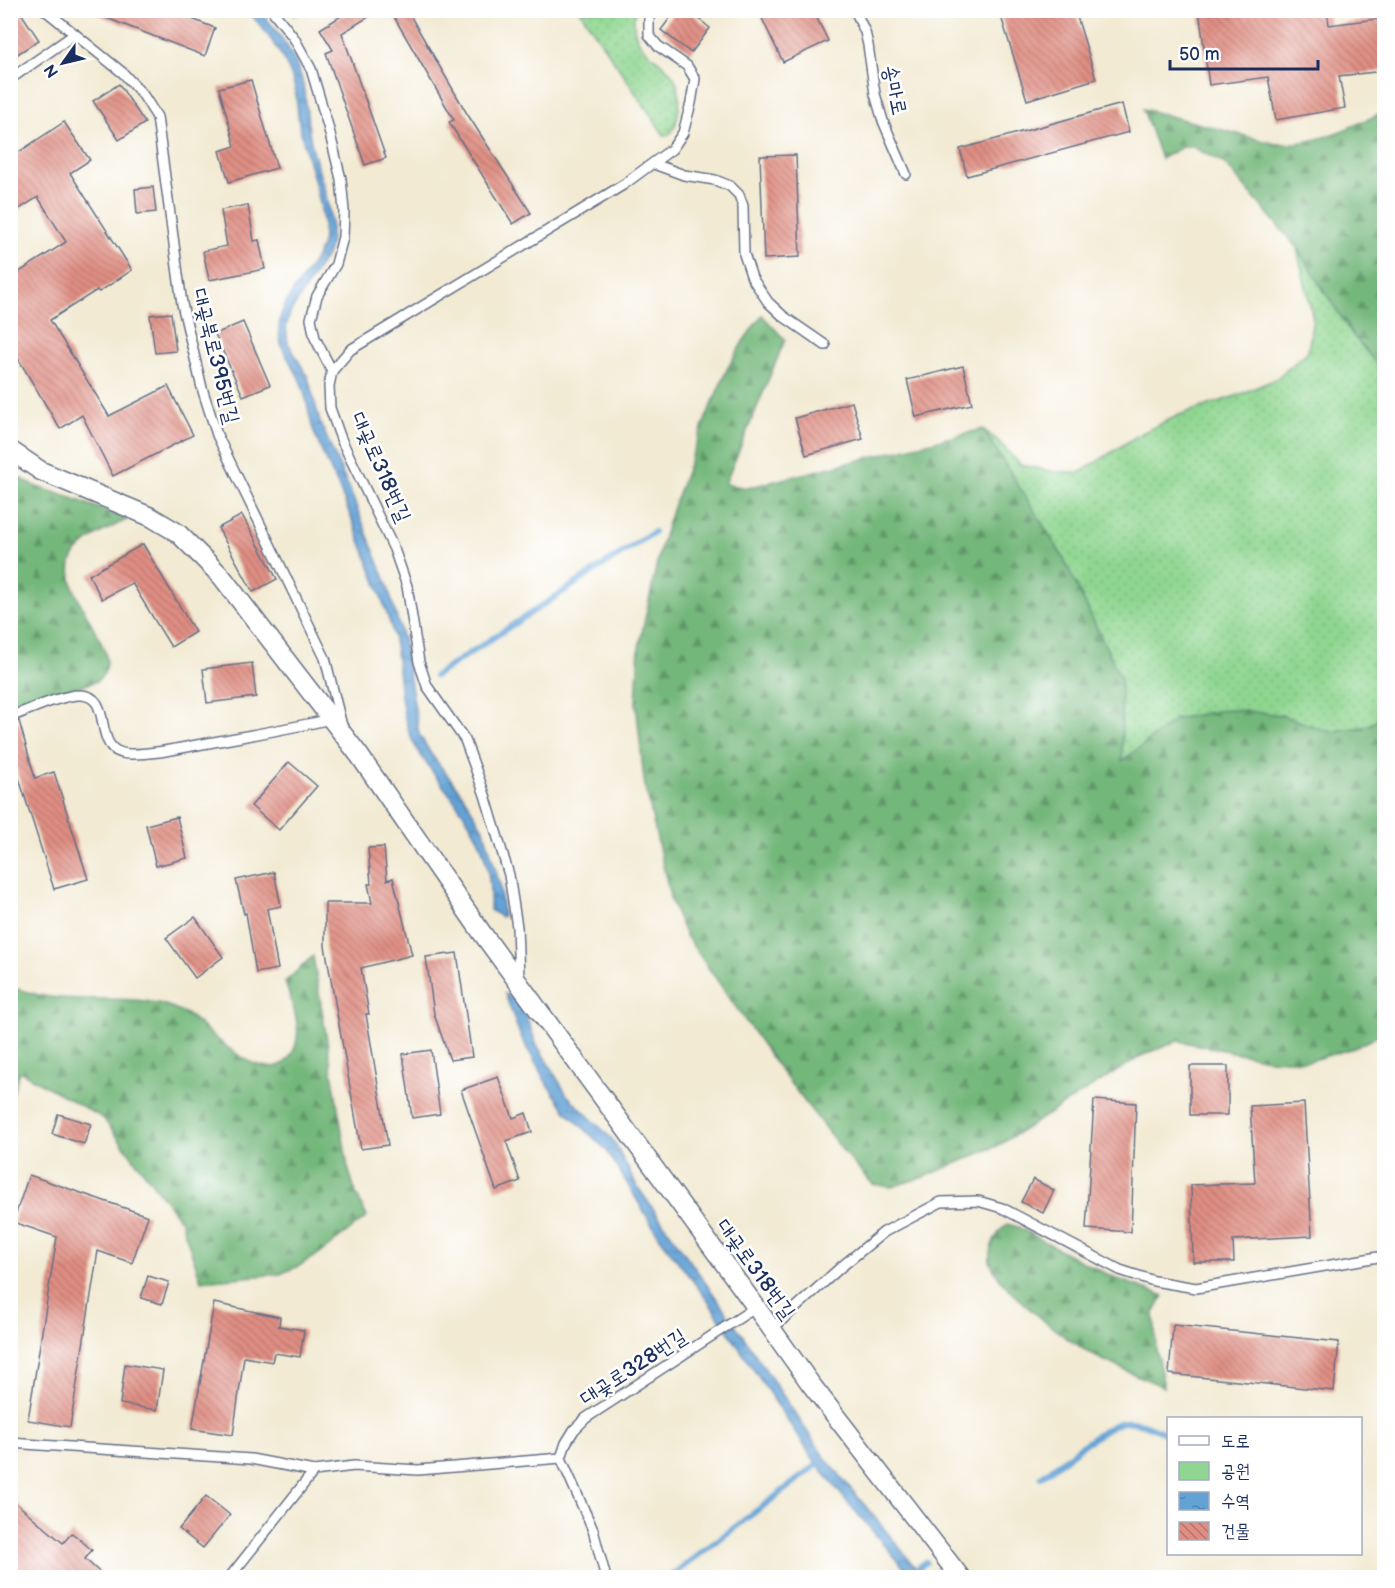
<svg xmlns="http://www.w3.org/2000/svg" width="1395" height="1588" font-family="'Balsamiq Sans','Poor Story',sans-serif">
  <style>
    .green { fill: url(#green-dots); stroke: #558277; stroke-width: 1.5 }
    .forest { fill: url(#forest-firs); stroke: #47736c; stroke-width: 1.5 }
    .water { fill: url(#water-ripples); stroke: #3f689a; stroke-width: 1.5 }
    .lines { fill: none; stroke-linecap: round; stroke-linejoin: round }
    .stream { stroke: #63a2d5; stroke-width: 6 }
    .building { fill: url(#building-back-hatch) }
    .lane-casing { stroke: #667087; stroke-width: 12 }
    .street-casing { stroke: #667087; stroke-width: 21 }
    .lane { stroke: #fff; stroke-width: 9 }
    .street { stroke: #fff; stroke-width: 18 }
    .labels { text-anchor: middle; stroke-width: 5; stroke-linejoin: round; paint-order: stroke }
    .street-label { font-size: 21px; fill: #1b2f5e; stroke: #fff }
  </style>
  <defs>
    <pattern id="green-dots" width="8" height="8" patternUnits="userSpaceOnUse" patternTransform="scale(1.5)"><rect width="8" height="8" fill="#8fd690"/><path d="M2 2h.1M6 6h.1" fill="none" stroke="#7bb87f" stroke-width="1.8" stroke-linecap="round"/></pattern>
    <pattern id="forest-firs" width="22" height="20" patternUnits="userSpaceOnUse" patternTransform="scale(1.5)"><rect width="22" height="20" fill="#73b77a"/><path d="M5 1l3.5 6h-7zM16 11l3.5 6h-7z" fill="#5e9567"/></pattern>
    <pattern id="water-ripples" width="26" height="14" patternUnits="userSpaceOnUse" patternTransform="scale(1.5)"><rect width="26" height="14" fill="#63a2d5"/><path d="M2 4q2-2 4 0t4 0M15 11q2-2 4 0t4 0" fill="none" stroke="#5184b0"/></pattern>
    <pattern id="building-back-hatch" width="6" height="6" patternUnits="userSpaceOnUse" patternTransform="scale(1.5)"><rect width="6" height="6" fill="#e08e82"/><path d="M-1 5l2 2M0 0l6 6M5-1l2 2" fill="none" stroke="#b5746e"/></pattern>
  </defs>
  <rect width="100%" height="100%" fill="#fff"/>
  <filter id="ink" filterUnits="userSpaceOnUse"><feTurbulence type="fractalNoise" baseFrequency=".0167" numOctaves="2"/><feDisplacementMap in="SourceGraphic" scale="12" xChannelSelector="R" yChannelSelector="G"/><feConvolveMatrix kernelMatrix="1 2 1 2 8 2 1 2 1" color-interpolation-filters="sRGB"/></filter>
  <filter id="wash" filterUnits="userSpaceOnUse"><feTurbulence type="fractalNoise" baseFrequency=".008" numOctaves="4" result="noise"/><feDisplacementMap in="SourceGraphic" scale="24" xChannelSelector="R" yChannelSelector="G"/><feGaussianBlur stdDeviation="1.35" result="paint"/><feColorMatrix in="noise" values="0 0 0 0 0 0 0 0 0 0 0 0 0 0 0 0 0 1.4 0 .05"/><feComposite in="paint" operator="in"/></filter>
  <g filter="url(#wash)">
    <rect width="100%" height="100%" fill="#f2ead3"/>
    <!-- green -->
    <g class="green">
      <path d="M580 11H635C625 65 686 51 679 109 677 119 676 128 669 135H664L656 123Z"/>
      <path d="M1297 248 1352 334 1384 373V717L1367 726 1330 732 1281 715 1176 719 1122 762 1121 679 1063 557 983 429 996 439 1021 465 1055 472H1081L1140 434 1179 415 1236 396 1276 379 1308 351 1313 318Z"/>
    </g>
    <!-- forest -->
    <g class="forest">
      <path d="M1143 109 1276 144C1316 145 1349 128 1384 112V373L1352 334 1297 248 1225 164 1193 147H1182L1161 159Z"/>
      <path d="M762 315 785 340 725 484 747 488 983 429 1063 557 1121 679 1122 761 1176 719 1228 709 1281 715 1330 732 1367 726 1384 717V1033L1354 1048 1309 1061 1268 1059 1178 1041 1141 1056 999 1145 924 1177 891 1187 872 1184 847 1156 780 1070 686 936 671 901 644 781 636 703 639 647 660 549 673 507 706 418 727 369 744 340Z"/>
      <path d="M11 473 37 487 69 497 128 519C111 528 86 538 75 554 50 592 133 654 98 680 87 687 71 687 58 691 42 696 26 702 11 708Z"/>
      <path d="M313 956 348 1168 356 1193 367 1217 323 1251 299 1266 280 1274 201 1281 181 1221 103 1118 19 1071 11 1100V987C23 990 37 996 50 997 89 1002 127 995 165 1005 172 1007 179 1010 186 1014 207 1027 264 1092 290 1057 306 1033 293 1007 285 982Z"/>
      <path d="M1007 1224 1018 1227 1086 1264 1118 1279 1164 1296 1154 1312 1156 1349 1164 1387C1141 1377 1116 1367 1093 1355 1065 1339 1004 1294 991 1264 986 1251 997 1232 1007 1224Z"/>
      <path d="M11 1238 17 1328 11 1350Z"/>
    </g>
    <!-- water -->
    <g class="water">
      <path d="M248 11H259C275 27 290 48 298 68 307 90 306 115 310 137 317 175 338 211 329 251L290 313 286 327 288 343 308 377 320 422 351 493 387 584 404 642 419 734 431 754 463 795 484 830 500 885 503 916 501 917 490 910C493 853 474 825 440 782 429 767 415 750 409 732 396 695 401 654 388 617 374 575 358 534 341 493 332 471 319 449 312 426 308 412 307 397 301 383 296 369 286 358 281 344 269 302 312 278 322 243 329 215 306 158 300 128 296 111 298 91 291 75 281 51 265 30 248 11Z"/>
      <path d="M505 994 522 1005 537 1045 567 1095 613 1140 637 1186 739 1330 823 1455 891 1537 923 1577H912L848 1503 815 1462 706 1298 660 1238 614 1162 606 1150 566 1111 547 1084 520 1035Z"/>
    </g>
    <g class="lines">
      <!-- stream -->
      <g class="stream">
        <path d="M295 13 299 10"/>
        <path d="M435 676 654 532"/>
        <path d="M1041 1477C1058 1465 1105 1425 1123 1422 1137 1419 1156 1430 1168 1434"/>
        <path d="M913 1572 926 1562"/>
        <path d="M668 1578 821 1462"/>
      </g>
    </g>
    <g id="blocks">
      <!-- building -->
      <g class="building">
        <path d="M10 10H19L39 40 10 59Z"/>
        <path d="M92 10H169L215 28 205 56 91 12Z"/>
        <path d="M351 10H380L342 33 386 158 365 165 326 53 333 50 320 29Z"/>
        <path d="M390 10H407L466 112 531 213 513 224 449 122 454 120Z"/>
        <path d="M676 10H688L710 28 691 53 661 30Z"/>
        <path d="M758 10H813L828 41 783 62Z"/>
        <path d="M999 10H1075L1096 79 1027 100Z"/>
        <path d="M1199 10H1327L1329 25 1384 18V71L1339 76 1345 108 1276 120 1268 77 1209 85Z"/>
        <path d="M251 80 277 168 229 182 220 151 235 146 219 88Z"/>
        <path d="M119 84 145 123 119 140 93 101Z"/>
        <path d="M1122 104 1129 132 967 176 960 149Z"/>
        <path d="M64 122 90 160 70 173 132 270 99 292 97 290 50 320 109 416 168 386 193 435 113 476 82 415 60 429 10 345V278L66 242 38 197 10 215V158Z"/>
        <path d="M796 155 800 257 764 259 760 156Z"/>
        <path d="M153 187 156 212 137 214 135 189Z"/>
        <path d="M248 205 254 241 259 240 265 269 209 280 203 251 227 246 221 210Z"/>
        <path d="M171 313 176 351 155 353 150 315Z"/>
        <path d="M243 322 270 385 243 396 215 334Z"/>
        <path d="M963 366 972 404 916 417 907 380Z"/>
        <path d="M852 402 863 439 806 455 795 418Z"/>
        <path d="M242 515 277 579 253 592 218 528Z"/>
        <path d="M143 544 195 632 171 647 132 583 102 599 89 575Z"/>
        <path d="M252 663 256 697 207 703 203 669Z"/>
        <path d="M19 721 35 778 54 772 88 879 54 889 10 750V724Z"/>
        <path d="M289 762 317 786 279 830 251 806Z"/>
        <path d="M177 817 187 858 156 866 146 825Z"/>
        <path d="M384 847 387 880 393 878 412 955 361 968 369 1014H366L388 1145 361 1149 325 946V903H372L368 884H371L368 848Z"/>
        <path d="M274 872 281 906 267 909 278 969 256 973 246 913 244 914 236 880Z"/>
        <path d="M195 917 223 957 195 978 166 938Z"/>
        <path d="M457 953 472 1057 450 1060 434 1014 426 957Z"/>
        <path d="M431 1050 440 1114 412 1118 403 1054Z"/>
        <rect x="1190" y="1066" width="38" height="49"/>
        <path d="M498 1077 513 1118 526 1113 532 1132 506 1141 520 1181 496 1190 461 1090Z"/>
        <path d="M1094 1100 1136 1103 1131 1232 1086 1229Z"/>
        <path d="M1304 1103 1312 1236 1233 1240 1234 1262H1193L1191 1185 1255 1183 1250 1106Z"/>
        <path d="M58 1114 91 1124 84 1144 52 1134Z"/>
        <path d="M29 1175 148 1216 132 1263 98 1251 70 1427 28 1420 57 1237 13 1222Z"/>
        <path d="M1033 1179 1054 1190 1043 1213 1021 1202Z"/>
        <path d="M148 1276 169 1282 162 1304 141 1298Z"/>
        <path d="M214 1303 280 1317 279 1326 304 1330 300 1357 274 1353 272 1362 244 1357 233 1435 192 1429Z"/>
        <path d="M1173 1325 1339 1342 1334 1391 1169 1374Z"/>
        <path d="M125 1364 163 1370 157 1410 120 1404Z"/>
        <path d="M206 1496 230 1515 203 1548 179 1529Z"/>
        <path d="M10 1498 63 1543 72 1533 92 1550 85 1559 106 1578H10Z"/>
      </g>
    </g>
  </g>
  <g filter="url(#ink)">
    <use href="#blocks" fill-opacity="0" stroke="#667087" stroke-width="1.5"/>
    <g class="lines">
      <!-- lane casing -->
      <g class="lane-casing">
        <g id="lane">
          <path d="M45 10 123 73 143 95 157 117 182 304 202 388 217 435 325 658 342 726"/>
          <path d="M272 10 294 38 311 69 328 126 341 179 344 211 343 237 336 264 317 296 311 319 315 338 332 371"/>
          <path d="M855 10 865 32 868 45 875 94 883 121 906 174"/>
          <path d="M10 79 75 34"/>
          <path d="M654 164 684 175 715 180 730 186 739 195 743 206 744 254 752 278 768 302 783 316 825 345"/>
          <path d="M10 717C29 710 61 695 80 695 116 695 89 753 129 754 151 755 175 749 197 745 242 737 287 729 331 719"/>
          <path d="M519 978 517 927 509 875 485 795 465 740 427 686 419 662 407 586 394 549 341 439 330 408 329 386 332 371 350 350 623 185 672 149 683 133 691 103 695 79 687 66 658 46 649 35V10"/>
          <path d="M772 1329 841 1267 884 1232 941 1202 978 1201 1002 1208 1120 1270 1154 1281 1196 1288 1384 1256"/>
          <path d="M10 1443 251 1459 314 1471"/>
          <path d="M229 1578 314 1471 354 1466 418 1470 561 1458"/>
          <path d="M606 1578 593 1530 561 1458 566 1443 574 1430 586 1418 756 1307"/>
        </g>
      </g>
      <!-- street casing -->
      <g class="street-casing">
        <path id="street" d="M10 450 41 471 151 517 178 533 222 577 359 755 482 933 756 1307 810 1383 961 1578"/>
      </g>
      <!-- lane -->
      <use href="#lane" class="lane"/>
      <!-- street -->
      <use href="#street" class="street"/>
    </g>
  </g>
  <g class="labels">
    <!-- street labels -->
    <g class="street-label">
      <text transform="translate(895 90) rotate(78)" y="7">송마로</text>
      <text transform="translate(216 356) rotate(76)" y="7">대곶북로395번길</text>
      <text transform="translate(381 467) rotate(66)" y="7">대곶로318번길</text>
      <text transform="translate(756 1269) rotate(54)" y="7">대곶로318번길</text>
      <text transform="translate(633 1367) rotate(-33)" y="7">대곶로328번길</text>
    </g>
  </g>
  <!-- margin -->
  <rect width="1395" height="1588" fill="none" stroke="#fff" stroke-width="36"/>
  <!-- legend -->
  <rect x="1167" y="1417" width="195" height="138" fill="#ffffff" stroke="#a4acbf" stroke-width="1.5"/>
  <rect x="1179" y="1436" width="30" height="9" fill="#ffffff" stroke="#a4acbf" stroke-width="1.5"/>
  <text x="1221" y="1447" font-size="18" fill="#1b2f5e">도로</text>
  <rect x="1179" y="1462" width="30" height="18" fill="#8fd690" stroke="#a4acbf" stroke-width="1.5"/>
  <text x="1221" y="1477" font-size="18" fill="#1b2f5e">공원</text>
  <rect x="1179" y="1492" width="30" height="18" fill="url(#water-ripples)" stroke="#a4acbf" stroke-width="1.5"/>
  <text x="1221" y="1507" font-size="18" fill="#1b2f5e">수역</text>
  <rect x="1179" y="1522" width="30" height="18" fill="url(#building-back-hatch)" stroke="#a4acbf" stroke-width="1.5"/>
  <text x="1221" y="1537" font-size="18" fill="#1b2f5e">건물</text>
  <!-- north arrow -->
  <g transform="translate(63 63) rotate(236)" stroke="#ffffff" stroke-width="4.5" paint-order="stroke">
  <path d="M0-4.5L10 22L0 15L-10 22Z" fill="#1b2f5e"/>
  <text y="-9" font-size="16" font-weight="bold" text-anchor="middle" fill="#1b2f5e">N</text>
  </g>
  <!-- scale -->
  <path d="M1170 60v9h148v-9" fill="none" stroke="#1b2f5e" stroke-width="3"/>
  <text x="1179" y="60" font-size="18" fill="#1b2f5e" stroke="#ffffff" stroke-width="4.5" paint-order="stroke">50 m</text>
</svg>
